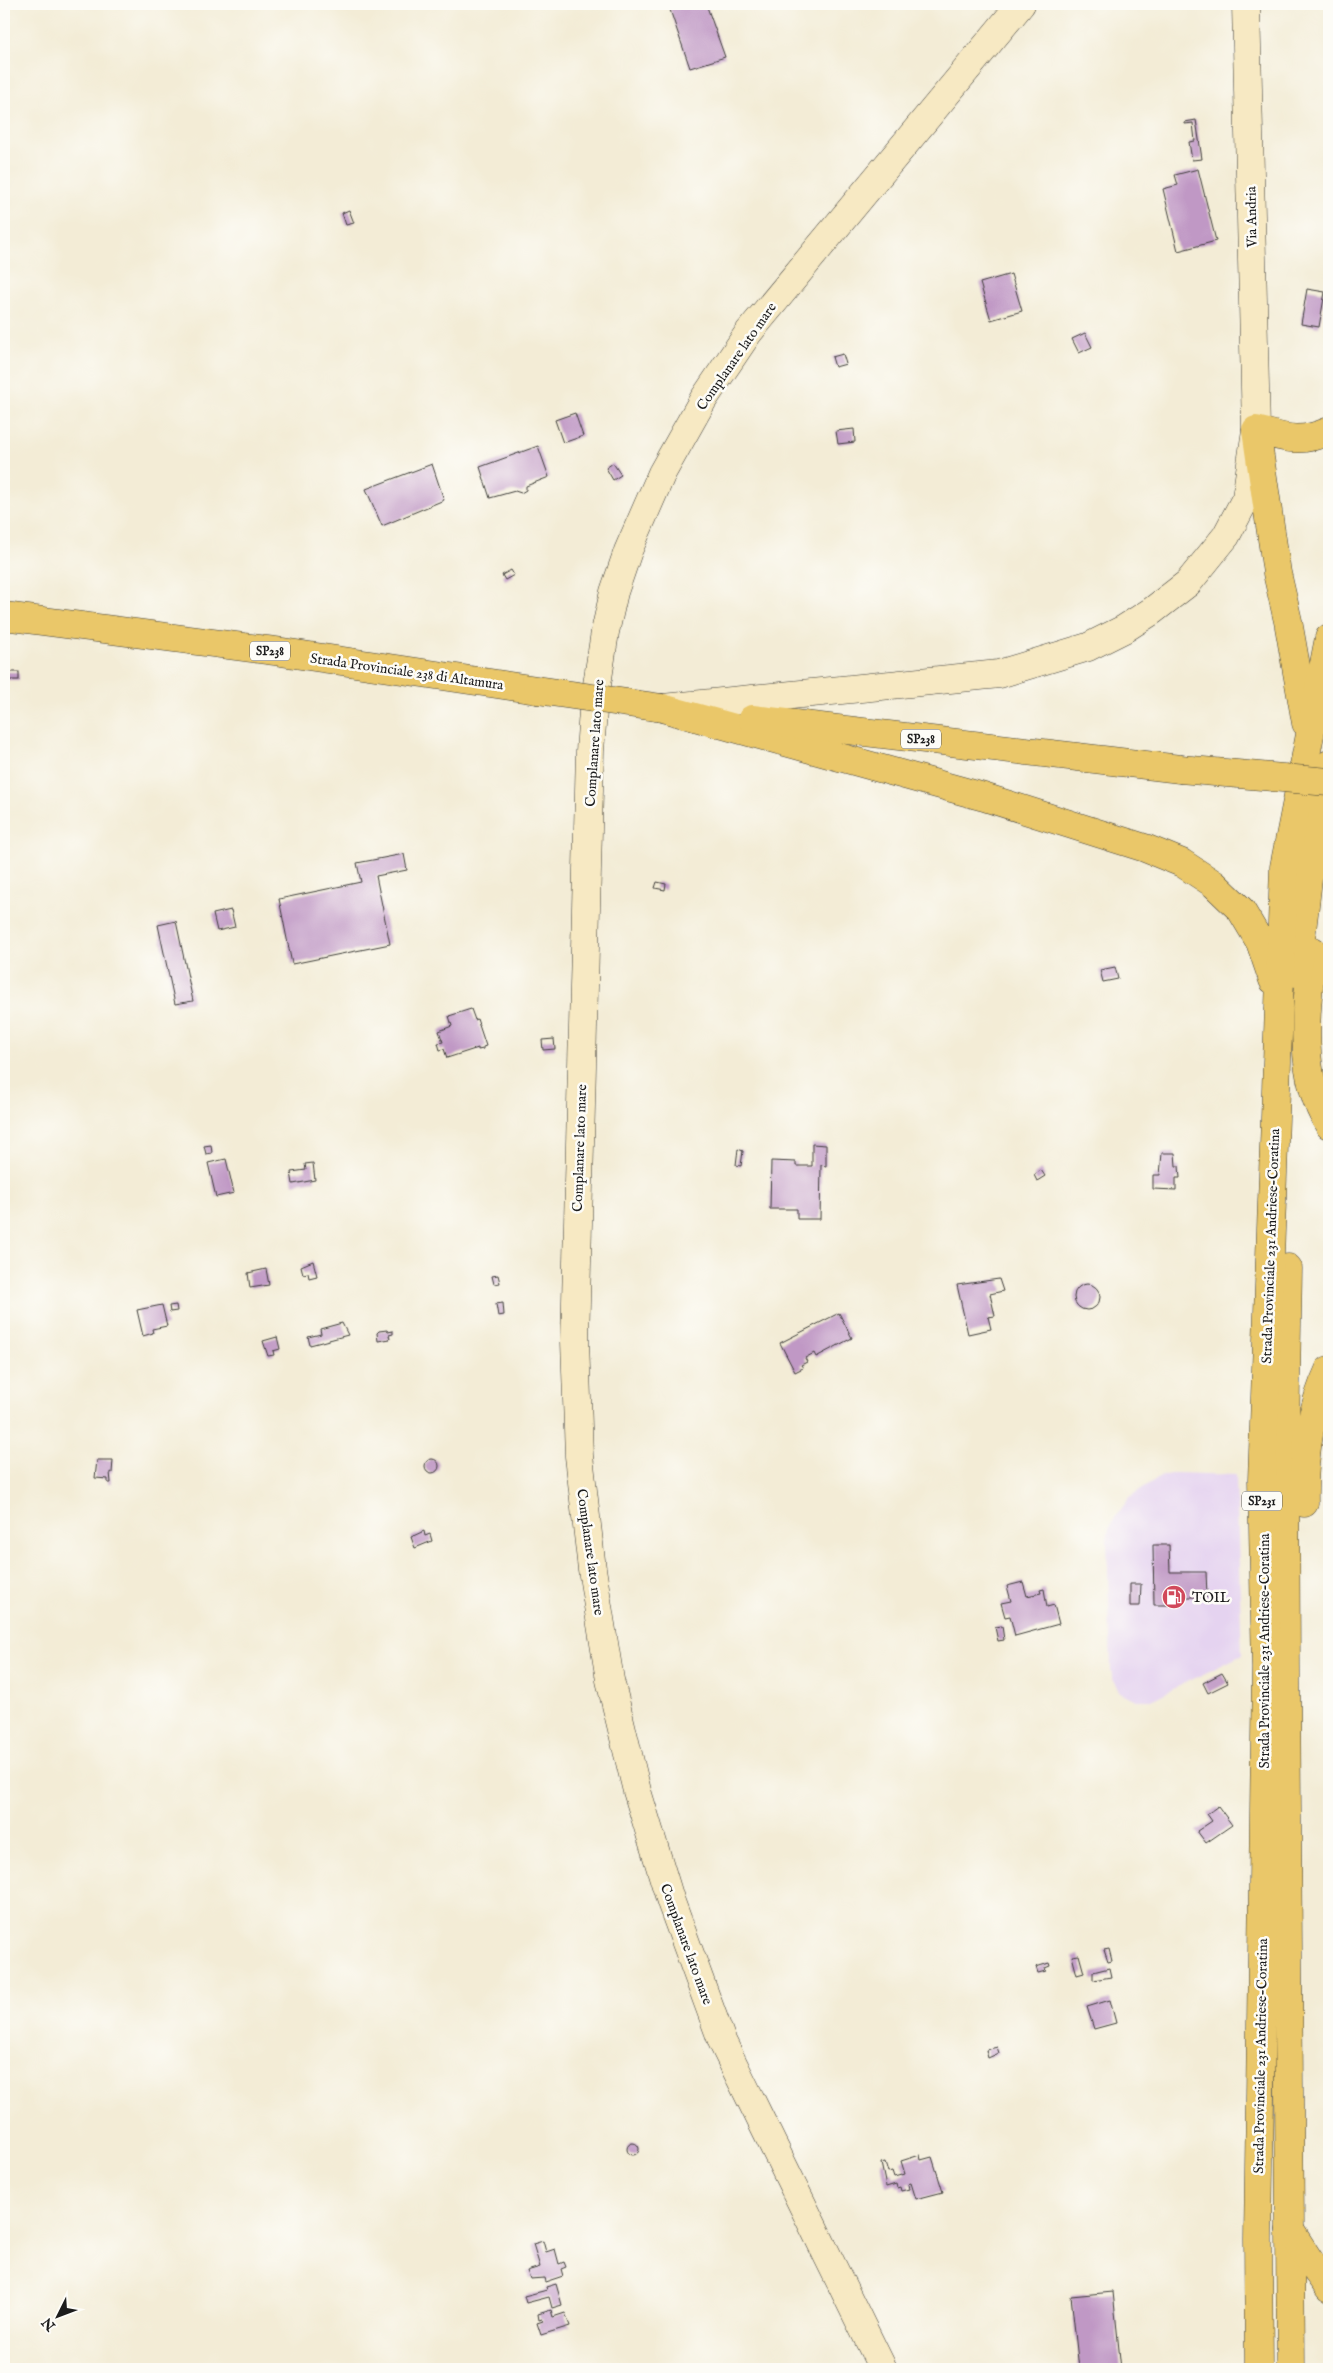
<svg xmlns="http://www.w3.org/2000/svg" width="1333" height="2373" font-family="'IM FELL English',serif">
  <style>
    .built { fill: #e5d3f0 }
    .building { fill: #c098c5 }
    .lines { fill: none; stroke-linecap: round; stroke-linejoin: round }
    .secondary-casing { stroke: #3c3b38; stroke-width: 29 }
    .primary-casing { stroke: #3c3b38; stroke-width: 29 }
    .highway-casing { stroke: #3c3b38; stroke-width: 29 }
    .secondary { stroke: #f7e9c3; stroke-width: 28 }
    .primary { stroke: #eac769; stroke-width: 28 }
    .highway { stroke: #eac769; stroke-width: 28 }
    .primary-bridge-casing { stroke: #3c3b38; stroke-width: 29; stroke-linecap: butt }
    .highway-bridge-casing { stroke: #3c3b38; stroke-width: 29; stroke-linecap: butt }
    .primary-bridge { stroke: #eac769; stroke-width: 28 }
    .highway-bridge { stroke: #eac769; stroke-width: 28 }
    .labels { text-anchor: middle; stroke-width: 5; stroke-linejoin: round; paint-order: stroke }
    .shield { fill: #fdfcf7; stroke: #605f5e; stroke-width: 1 }
    .shield-label { font-size: 12px; font-weight: bold; fill: #1c1c1c }
    .street-label { font-size: 14px; fill: #1c1c1c; stroke: #fdfcf7 }
    .poi-label { font-size: 14px; fill: #1c1c1c; stroke: #fdfcf7; text-anchor: start }
  </style>
  <rect width="100%" height="100%" fill="#fdfcf7"/>
  <filter id="ink" filterUnits="userSpaceOnUse"><feTurbulence type="fractalNoise" baseFrequency=".02" numOctaves="2"/><feDisplacementMap in="SourceGraphic" scale="10" xChannelSelector="R" yChannelSelector="G"/><feConvolveMatrix kernelMatrix="1 2 1 2 8 2 1 2 1" color-interpolation-filters="sRGB"/></filter>
  <filter id="wash" filterUnits="userSpaceOnUse"><feTurbulence type="fractalNoise" baseFrequency=".0096" numOctaves="4" result="noise"/><feDisplacementMap in="SourceGraphic" scale="20" xChannelSelector="R" yChannelSelector="G"/><feGaussianBlur stdDeviation="1.12" result="paint"/><feColorMatrix in="noise" values="0 0 0 0 0 0 0 0 0 0 0 0 0 0 0 0 0 1.4 0 .05"/><feComposite in="paint" operator="in"/></filter>
  <g filter="url(#wash)">
    <rect width="100%" height="100%" fill="#f3ecd6"/>
    <!-- built -->
    <path class="built" d="M1174 1473 1236 1475 1242 1655 1151 1700H1136L1120 1692 1114 1682 1111 1671 1107 1539 1109 1528 1115 1517 1131 1496 1159 1477Z"/>
    <g id="blocks">
      <!-- building -->
      <g class="building">
        <path d="M668 4H706L725 57 690 68Z"/>
        <path d="M1196 120 1202 159 1192 160 1189 142 1195 141 1193 123 1185 124V122Z"/>
        <path d="M1198 169 1216 241 1178 251 1163 189 1178 185 1175 175Z"/>
        <path d="M349 210 354 223 346 225 342 213Z"/>
        <path d="M1011 274 1022 311 991 320 980 283Z"/>
        <path d="M1307 289 1325 292 1319 327 1301 324Z"/>
        <path d="M1085 333 1092 347 1079 353 1072 339Z"/>
        <path d="M843 354 846 364 835 367 832 357Z"/>
        <path d="M575 413 583 436 563 443 555 420Z"/>
        <path d="M854 429 855 442 838 444 836 431Z"/>
        <path d="M538 446 549 477 526 486V490L521 493 515 491 490 498 480 467Z"/>
        <path d="M613 463 621 475 613 480 606 468Z"/>
        <path d="M432 464 444 500 382 526 366 489Z"/>
        <path d="M511 570 514 575 505 580 502 575Z"/>
        <rect x="4" y="672" width="15" height="8"/>
        <path d="M404 854 407 870 376 876 390 944 292 964 279 899 361 882 357 863Z"/>
        <path d="M657 882 666 884 665 890 655 888Z"/>
        <path d="M231 910 235 927 217 931 213 914Z"/>
        <path d="M176 921 193 1001 175 1004 158 925Z"/>
        <path d="M1115 967 1118 979 1103 982 1100 970Z"/>
        <path d="M471 1009 475 1020 477 1019 486 1046 483 1047V1049L478 1050V1048L447 1058 444 1049 440 1050 438 1043 443 1042 439 1031 452 1026 449 1016Z"/>
        <path d="M554 1039 555 1049 543 1050 542 1040Z"/>
        <path d="M812 1144 826 1145V1166L821 1165 820 1219H797V1209H770L771 1161 796 1162V1166H812Z"/>
        <path d="M211 1145 212 1153 206 1154 204 1146Z"/>
        <path d="M738 1149 743 1151 741 1166 736 1165Z"/>
        <path d="M1162 1153H1175L1176 1166H1179L1180 1178H1176V1190L1153 1189V1175H1160Z"/>
        <path d="M226 1159 234 1193 216 1197 208 1163Z"/>
        <path d="M313 1163 315 1180 293 1184 291 1172 306 1170 305 1164Z"/>
        <path d="M1041 1170 1045 1176 1037 1181 1034 1175Z"/>
        <path d="M313 1261 317 1276 309 1278 308 1273 303 1274 301 1266Z"/>
        <path d="M266 1269 269 1285 250 1288 248 1273Z"/>
        <path d="M498 1275 500 1283 494 1284 492 1276Z"/>
        <path d="M999 1279 1003 1291 990 1294 995 1316 988 1317 991 1329 968 1334 957 1285Z"/>
        <circle cx="1087" cy="1297" r="13"/>
        <path d="M503 1303 504 1315 498 1316 496 1304Z"/>
        <path d="M162 1305 167 1326 152 1329 153 1333 143 1336 137 1310Z"/>
        <path d="M176 1305 177 1311 170 1312 169 1306Z"/>
        <path d="M839 1313 852 1338 816 1357 814 1353 805 1358 807 1362 801 1365 803 1368 795 1372 780 1343Z"/>
        <path d="M342 1323 348 1335 310 1345 308 1337 321 1334 320 1329Z"/>
        <path d="M387 1330 388 1332 393 1331V1334L389 1335 390 1339 378 1341 377 1333 379 1331Z"/>
        <path d="M277 1337 280 1349 273 1351 274 1355 268 1356 263 1341Z"/>
        <circle cx="432" cy="1466" r="7"/>
        <path d="M97 1460H113L112 1473 110 1472 111 1483H108V1479L95 1478Z"/>
        <path d="M424 1531 425 1536 430 1534 432 1541 415 1548 411 1537Z"/>
        <path d="M1153 1545H1169L1170 1572H1206L1207 1597H1169V1605H1154Z"/>
        <path d="M1023 1582 1027 1596 1041 1593 1040 1590 1044 1589 1047 1607 1054 1605 1059 1624 1015 1636 1010 1616 1005 1617 1001 1603 1011 1601 1007 1586Z"/>
        <path d="M1130 1584H1141L1140 1606H1130Z"/>
        <path d="M1002 1626 1004 1640 998 1641 995 1627Z"/>
        <path d="M1222 1673 1228 1683 1208 1693 1203 1683Z"/>
        <path d="M1218 1806 1232 1825 1206 1843 1197 1831 1212 1821 1207 1814Z"/>
        <path d="M1109 1949 1112 1961 1108 1962 1104 1950Z"/>
        <path d="M1079 1955 1084 1973 1077 1975 1072 1956Z"/>
        <path d="M1049 1963 1050 1966 1045 1968 1046 1971 1038 1973 1036 1967Z"/>
        <path d="M1109 1968 1111 1977 1093 1980V1972Z"/>
        <path d="M1110 2000 1116 2023 1094 2029 1087 2007Z"/>
        <path d="M997 2047 999 2053 988 2058 986 2050Z"/>
        <circle cx="633" cy="2149" r="6"/>
        <path d="M920 2155 921 2160 932 2157 943 2192 916 2199 911 2183 908 2184 909 2189 901 2191 900 2187 897 2188 896 2184 886 2187 881 2163 885 2162 888 2172 892 2171 894 2177 905 2174 901 2161Z"/>
        <path d="M543 2241 546 2252 555 2249 559 2264 564 2262 566 2267 561 2269 563 2276 545 2282 544 2278 530 2279 527 2271 540 2267 533 2244Z"/>
        <path d="M556 2284 562 2305 552 2308 549 2297 526 2303 524 2296 547 2290 546 2287Z"/>
        <path d="M1113 2292 1121 2369H1079L1071 2296Z"/>
        <path d="M551 2310 553 2317 565 2313 570 2326 541 2335 537 2323 543 2321 542 2319 539 2320 538 2314Z"/>
      </g>
    </g>
  </g>
  <g filter="url(#ink)">
    <use href="#blocks" fill-opacity="0" stroke="#3c3b38" stroke-width="1"/>
    <g class="lines">
      <!-- secondary casing -->
      <g class="secondary-casing">
        <g id="secondary">
          <path d="M663 708 999 674 1088 647 1124 629 1152 611 1188 583 1226 536 1246 498 1256 430 1246 4"/>
          <path d="M883 2369 722 2041 671 1902 637 1791 610 1680 592 1569 579 1456 575 1341 590 751 593 711 605 632 614 592 628 551 662 473 703 400 749 332 1021 4"/>
        </g>
      </g>
      <!-- primary casing -->
      <g class="primary-casing">
        <path id="primary" d="M4 616 275 651 537 690"/>
      </g>
      <!-- highway casing -->
      <g class="highway-casing">
        <g id="highway">
          <path d="M662 708 984 797 1145 848 1182 863 1214 884 1241 910 1260 942 1273 980"/>
          <path d="M752 719 1180 769"/>
          <path d="M1306 723 1288 621 1277 573 1256 430C1286 438 1299 444 1329 431"/>
          <path d="M1313 951C1306 1009 1297 1074 1329 1125"/>
          <path d="M1297 973 1315 819 1329 764"/>
          <path d="M1288 1268 1285 1436 1286 1674 1291 2369"/>
          <path d="M1304 1503C1303 1458 1310 1411 1329 1370"/>
          <path d="M1290 2230 1315 2269 1329 2288"/>
          <path d="M1259 2369 1258 2239 1266 1668 1262 1480 1284 867 1329 638"/>
        </g>
      </g>
      <!-- secondary -->
      <use href="#secondary" class="secondary"/>
      <!-- primary -->
      <use href="#primary" class="primary"/>
      <!-- highway -->
      <use href="#highway" class="highway"/>
      <!-- primary-bridge casing -->
      <g class="primary-bridge-casing">
        <path id="primary-bridge" d="M537 690 662 708"/>
      </g>
      <!-- highway-bridge casing -->
      <g class="highway-bridge-casing">
        <path id="highway-bridge" d="M1180 769 1329 782"/>
      </g>
      <!-- primary-bridge -->
      <use href="#primary-bridge" class="primary-bridge"/>
      <!-- highway-bridge -->
      <use href="#highway-bridge" class="highway-bridge"/>
    </g>
  </g>
  <!-- icons -->
  <defs>
    <g id="fuel-disc" transform="scale(1.25)"><circle r="9.5" fill="#d1495b" stroke="#fdfcf7"/><path d="M-5.5-6h7V0h2V4h1.3V-2.5L3-4.5l.8-.8L6-3V5H2.5V1h-1V6h-7ZM-4.2-4.7v3.2H.2V-4.7Z" fill="#fff"/></g>
  </defs>
  <g fill-rule="evenodd">
    <use href="#fuel-disc" x="1174" y="1597"/>
  </g>
  <g class="labels">
    <!-- shield labels -->
    <g class="shield">
      <rect x="250" y="641.5" width="40" height="19" rx="4"/>
      <rect x="901" y="729.5" width="40" height="19" rx="4"/>
      <rect x="1242" y="1491.5" width="40" height="19" rx="4"/>
    </g>
    <g class="shield-label">
      <text x="270" y="655">SP238</text>
      <text x="921" y="743">SP238</text>
      <text x="1262" y="1505">SP231</text>
    </g>
    <!-- street labels -->
    <g class="street-label">
      <text transform="translate(1251 217) rotate(-91)" y="5">Via Andria</text>
      <text transform="translate(736 356) rotate(-55)" y="5">Complanare lato mare</text>
      <text transform="translate(407 671) rotate(8)" y="5">Strada Provinciale 238 di Altamura</text>
      <text transform="translate(594 743) rotate(-86)" y="5">Complanare lato mare</text>
      <text transform="translate(579 1148) rotate(-88)" y="5">Complanare lato mare</text>
      <text transform="translate(1270 1246) rotate(-88)" y="5">Strada Provinciale 231 Andriese-Coratina</text>
      <text transform="translate(591 1552) rotate(82)" y="5">Complanare lato mare</text>
      <text transform="translate(1264 1651) rotate(-90)" y="5">Strada Provinciale 231 Andriese-Coratina</text>
      <text transform="translate(687 1944) rotate(70)" y="5">Complanare lato mare</text>
      <text transform="translate(1260 2056) rotate(-89)" y="5">Strada Provinciale 231 Andriese-Coratina</text>
    </g>
    <!-- poi labels -->
    <g class="poi-label">
      <text x="1192" y="1602">TOIL</text>
    </g>
  </g>
  <!-- margin -->
  <rect width="1333" height="2373" fill="none" stroke="#fdfcf7" stroke-width="20"/>
  <!-- north arrow -->
  <g transform="translate(58 2316) rotate(228)" stroke="#fdfcf7" stroke-width="4" paint-order="stroke">
  <path d="M0-4L9 19L0 12L-9 19Z" fill="#1c1c1c"/>
  <text y="-8" font-size="14" font-weight="bold" text-anchor="middle" fill="#1c1c1c">N</text>
  </g>
</svg>
